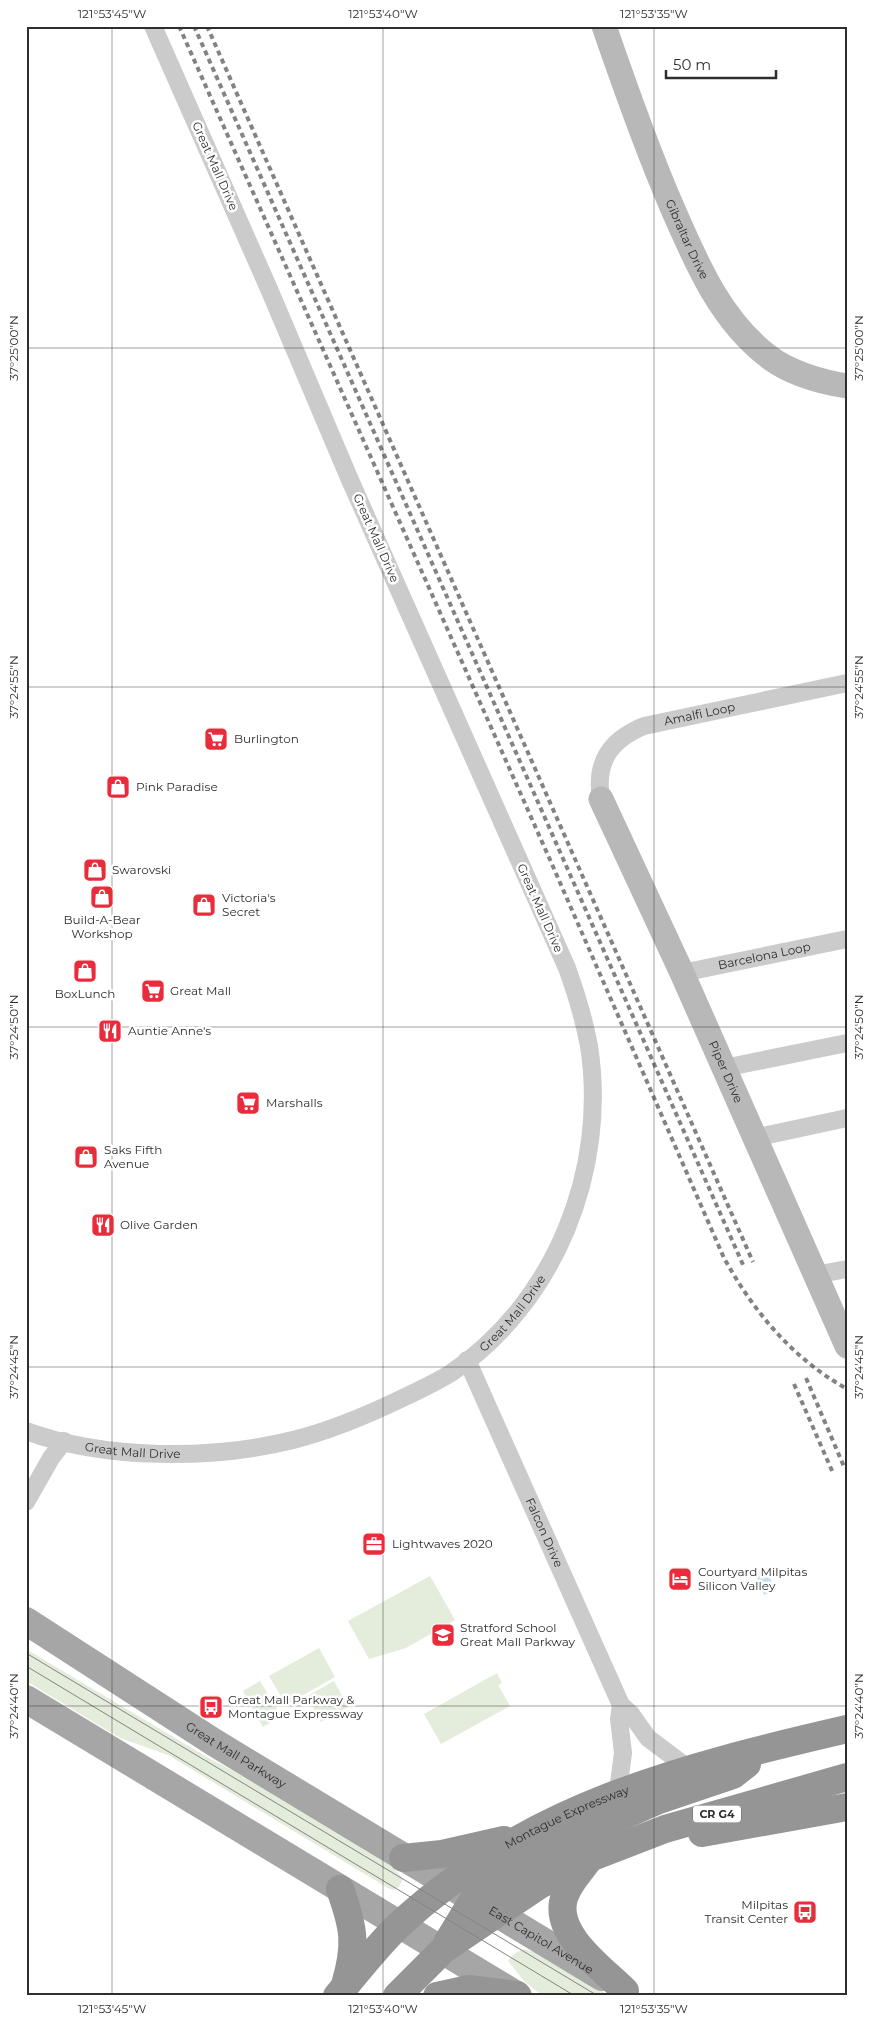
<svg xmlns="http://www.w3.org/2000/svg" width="873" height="2022" font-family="Montserrat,sans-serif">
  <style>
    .green { fill: #e4ecdb }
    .water { fill: #c6deec }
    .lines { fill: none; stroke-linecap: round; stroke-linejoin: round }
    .street { stroke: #cbcbcb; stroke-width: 18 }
    .secondary { stroke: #b8b8b8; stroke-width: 25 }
    .primary { stroke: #a6a6a6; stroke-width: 28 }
    .highway { stroke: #959595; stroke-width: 28 }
    .tram { stroke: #838383; stroke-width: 1 }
    .rail { stroke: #838383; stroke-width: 4; stroke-dasharray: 5 4; stroke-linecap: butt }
    .ticks { fill: none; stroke: #2e2e2e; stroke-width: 1; stroke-opacity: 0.45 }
    .labels { text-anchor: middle; stroke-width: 5; stroke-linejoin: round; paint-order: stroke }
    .shield { fill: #fff; stroke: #6d6d6d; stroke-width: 1 }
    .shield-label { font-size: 11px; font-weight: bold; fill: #2e2e2e }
    .street-label { font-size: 12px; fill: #2e2e2e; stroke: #fff }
    .poi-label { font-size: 12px; fill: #2e2e2e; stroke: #fff; text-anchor: start }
    .neatline { fill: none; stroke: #2e2e2e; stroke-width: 2 }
    .ticks-label { font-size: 12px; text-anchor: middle; fill: #2e2e2e }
  </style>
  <rect width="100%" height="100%" fill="#fff"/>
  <!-- green -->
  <g class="green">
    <path d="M430 1576 455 1620 406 1648 369 1659 348 1621Z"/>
    <path d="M319 1648 335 1677 286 1705 269 1676Z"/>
    <path d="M26 1649 212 1760 248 1778 393 1867 403 1879 399 1887 393 1890 388 1888 168 1755 120 1738 26 1681Z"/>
    <path d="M497 1673 502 1683 498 1685 510 1706 441 1744 424 1714Z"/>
    <path d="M260 1681 281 1716 263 1727 243 1691Z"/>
    <path d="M334 1681 348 1707 321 1722 307 1696Z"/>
    <path d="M524 1949 541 1954 610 1996H543L525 1982 508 1961 515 1953Z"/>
  </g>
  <!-- water -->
  <path class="water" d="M767 1570 775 1590 764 1595 756 1576Z"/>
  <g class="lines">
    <!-- street -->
    <g class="street">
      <path id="s1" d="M601 799C595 762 610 740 644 726L847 683"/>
      <path id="s2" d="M682 973 847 939"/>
      <path d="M724 1068 847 1043"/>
      <path d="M754 1138 847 1118"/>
      <path d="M815 1275 847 1269"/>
      <path id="s3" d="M467 1360 621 1705 631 1714 648 1738 688 1768"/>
      <path id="s4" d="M26 1431C105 1460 212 1460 293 1440 333 1430 370 1414 407 1396 421 1389 437 1382 451 1373 556 1302 608 1169 589 1046 584 1019 576 993 567 968L350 480 269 289 153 26"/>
      <path d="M26 1502 51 1458 64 1441"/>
      <path d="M618 1791 623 1753 619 1719 621 1705"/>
    </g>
    <!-- secondary -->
    <g class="secondary">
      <path id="s5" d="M604 26C625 87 646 147 672 207 696 262 720 320 769 357 790 373 822 382 847 386"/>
      <path id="s6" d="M601 799 682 973 847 1346"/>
    </g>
    <!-- primary -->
    <g class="primary">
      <path id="s7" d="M26 1621 215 1743 602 1977"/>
      <path d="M26 1699 518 1996"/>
    </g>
    <!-- highway -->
    <g class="highway">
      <path d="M702 1833 847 1807"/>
      <path d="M403 1858 442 1854 504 1840"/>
      <path d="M587 1862C579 1873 568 1884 564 1898 553 1934 602 1968 625 1991"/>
      <path d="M340 1889C354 1928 357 1944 345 1985"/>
      <path d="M447 1943 473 1900 492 1885 593 1829 659 1800 733 1775 747 1764"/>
      <path id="s8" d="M337 1996C357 1972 377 1946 399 1925 527 1806 683 1767 847 1729"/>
      <path d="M397 1996 444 1949 538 1886 590 1858 665 1829 847 1777"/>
      <path d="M437 1996 469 1989 517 1995"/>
    </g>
    <!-- tram -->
    <g class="tram">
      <path d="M26 1653 598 1996"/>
      <path d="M26 1666 575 1996"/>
    </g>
    <!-- rail -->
    <g class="rail">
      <path d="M179 26 551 862 724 1258C754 1312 792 1358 847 1389"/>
      <path d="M194 26 744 1267"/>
      <path d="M207 26 753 1262"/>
      <path d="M806 1378 845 1469"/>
      <path d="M794 1384 833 1473"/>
    </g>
  </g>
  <!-- ticks -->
  <path class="ticks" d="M112 26V1996M383 26V1996M654 26V1996M26 348H847M26 687H847M26 1027H847M26 1367H847M26 1706H847"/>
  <!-- icons -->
  <defs>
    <g id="supermarket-square" transform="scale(1.25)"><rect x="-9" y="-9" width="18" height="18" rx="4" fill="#e92c3c" stroke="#fff"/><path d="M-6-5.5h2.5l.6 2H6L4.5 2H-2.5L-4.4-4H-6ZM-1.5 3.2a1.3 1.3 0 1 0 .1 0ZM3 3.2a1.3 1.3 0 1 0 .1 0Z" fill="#fff"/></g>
    <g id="shop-square" transform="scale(1.25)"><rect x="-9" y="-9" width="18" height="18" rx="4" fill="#e92c3c" stroke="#fff"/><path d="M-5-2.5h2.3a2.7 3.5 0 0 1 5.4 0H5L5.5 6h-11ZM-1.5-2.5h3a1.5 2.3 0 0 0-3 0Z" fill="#fff"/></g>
    <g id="restaurant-square" transform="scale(1.25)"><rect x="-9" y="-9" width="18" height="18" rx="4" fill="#e92c3c" stroke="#fff"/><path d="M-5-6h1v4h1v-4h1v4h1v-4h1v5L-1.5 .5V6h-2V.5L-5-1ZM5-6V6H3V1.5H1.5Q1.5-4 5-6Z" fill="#fff"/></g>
    <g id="office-square" transform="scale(1.25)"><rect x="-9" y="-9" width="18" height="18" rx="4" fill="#e92c3c" stroke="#fff"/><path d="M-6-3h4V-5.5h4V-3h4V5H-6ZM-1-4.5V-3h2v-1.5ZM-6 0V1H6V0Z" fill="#fff"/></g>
    <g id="hotel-square" transform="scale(1.25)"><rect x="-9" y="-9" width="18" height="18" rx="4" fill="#e92c3c" stroke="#fff"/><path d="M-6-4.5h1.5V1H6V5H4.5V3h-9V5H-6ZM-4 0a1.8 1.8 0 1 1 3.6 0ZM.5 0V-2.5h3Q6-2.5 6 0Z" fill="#fff"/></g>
    <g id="school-square" transform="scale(1.25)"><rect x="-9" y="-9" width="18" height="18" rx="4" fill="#e92c3c" stroke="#fff"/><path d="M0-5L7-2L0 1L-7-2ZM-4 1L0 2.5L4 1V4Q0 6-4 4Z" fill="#fff"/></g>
    <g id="bus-square" transform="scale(1.25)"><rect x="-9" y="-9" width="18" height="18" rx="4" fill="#e92c3c" stroke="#fff"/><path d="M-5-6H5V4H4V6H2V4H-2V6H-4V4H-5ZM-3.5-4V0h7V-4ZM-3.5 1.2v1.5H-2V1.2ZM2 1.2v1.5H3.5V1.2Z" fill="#fff"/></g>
  </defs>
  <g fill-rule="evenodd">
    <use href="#supermarket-square" x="216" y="739"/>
    <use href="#shop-square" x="118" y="787"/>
    <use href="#shop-square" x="95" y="870"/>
    <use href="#shop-square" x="102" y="897"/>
    <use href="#shop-square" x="204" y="905"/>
    <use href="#shop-square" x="85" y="971"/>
    <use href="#supermarket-square" x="153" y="991"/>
    <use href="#restaurant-square" x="110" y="1031"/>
    <use href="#supermarket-square" x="248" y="1103"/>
    <use href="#shop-square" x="86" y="1157"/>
    <use href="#restaurant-square" x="103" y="1225"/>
    <use href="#office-square" x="374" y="1544"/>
    <use href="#hotel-square" x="680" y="1579"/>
    <use href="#school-square" x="443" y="1635"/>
    <use href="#bus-square" x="211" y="1707"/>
    <use href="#bus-square" x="805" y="1912"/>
  </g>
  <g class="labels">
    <!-- shield labels -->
    <rect class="shield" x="693" y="1805.5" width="48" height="17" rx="4"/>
    <g class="shield-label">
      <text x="717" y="1818">CR G4</text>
    </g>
    <!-- street labels -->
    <g class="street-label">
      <text transform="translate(215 166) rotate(66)" y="4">Great Mall Drive</text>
      <text dy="4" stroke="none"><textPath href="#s5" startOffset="229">Gibraltar Drive</textPath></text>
      <text transform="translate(376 538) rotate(66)" y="4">Great Mall Drive</text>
      <text dy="4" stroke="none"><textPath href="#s1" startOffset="150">Amalfi Loop</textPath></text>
      <text transform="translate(540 908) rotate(66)" y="4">Great Mall Drive</text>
      <text dy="4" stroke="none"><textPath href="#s2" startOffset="84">Barcelona Loop</textPath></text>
      <text dy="4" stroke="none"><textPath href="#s6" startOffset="300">Piper Drive</textPath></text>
      <text dy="4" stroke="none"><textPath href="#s4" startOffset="529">Great Mall Drive</textPath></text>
      <text dy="4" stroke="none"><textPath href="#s4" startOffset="109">Great Mall Drive</textPath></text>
      <text dy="4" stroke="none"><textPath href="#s3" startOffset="189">Falcon Drive</textPath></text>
      <text dy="4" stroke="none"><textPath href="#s7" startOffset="249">Great Mall Parkway</textPath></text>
      <text dy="4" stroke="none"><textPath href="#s8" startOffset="295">Montague Expressway</textPath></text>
      <text dy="4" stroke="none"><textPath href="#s7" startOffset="606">East Capitol Avenue</textPath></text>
    </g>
    <!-- poi labels -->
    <g class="poi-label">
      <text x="234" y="743">Burlington</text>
      <text x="136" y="791">Pink Paradise</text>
      <text x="112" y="874">Swarovski</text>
      <text x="222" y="902">Victoria's<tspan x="222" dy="14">Secret</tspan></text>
      <text x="102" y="924" text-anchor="middle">Build-A-Bear<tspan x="102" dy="14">Workshop</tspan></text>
      <text x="170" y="995">Great Mall</text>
      <text x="85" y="998" text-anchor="middle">BoxLunch</text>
      <text x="128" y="1035">Auntie Anne's</text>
      <text x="266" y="1107">Marshalls</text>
      <text x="104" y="1154">Saks Fifth<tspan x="104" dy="14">Avenue</tspan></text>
      <text x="120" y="1229">Olive Garden</text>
      <text x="392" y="1548">Lightwaves 2020</text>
      <text x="698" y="1576">Courtyard Milpitas<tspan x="698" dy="14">Silicon Valley</tspan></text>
      <text x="460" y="1632">Stratford School<tspan x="460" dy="14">Great Mall Parkway</tspan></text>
      <text x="228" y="1704">Great Mall Parkway &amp;<tspan x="228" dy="14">Montague Expressway</tspan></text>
      <text x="788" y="1909" text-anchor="end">Milpitas<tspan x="788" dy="14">Transit Center</tspan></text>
    </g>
  </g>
  <!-- border -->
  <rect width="873" height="2022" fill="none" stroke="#ffffff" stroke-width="55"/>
  <!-- scale -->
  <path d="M666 70v8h110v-8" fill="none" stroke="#2e2e2e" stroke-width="2.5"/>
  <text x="673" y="70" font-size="15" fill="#2e2e2e" stroke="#ffffff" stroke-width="4" paint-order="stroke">50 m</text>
  <rect x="28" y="28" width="818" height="1966" class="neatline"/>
  <g class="ticks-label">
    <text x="112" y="18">121°53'45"W</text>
    <text x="383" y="18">121°53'40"W</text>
    <text x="654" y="18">121°53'35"W</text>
    <text transform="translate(14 348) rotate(-90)" y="4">37°25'00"N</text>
    <text transform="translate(859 348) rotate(-90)" y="4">37°25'00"N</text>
    <text transform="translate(14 687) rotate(-90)" y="4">37°24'55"N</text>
    <text transform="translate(859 687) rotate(-90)" y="4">37°24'55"N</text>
    <text transform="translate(14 1027) rotate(-90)" y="4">37°24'50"N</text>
    <text transform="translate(859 1027) rotate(-90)" y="4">37°24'50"N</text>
    <text transform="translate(14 1367) rotate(-90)" y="4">37°24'45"N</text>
    <text transform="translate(859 1367) rotate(-90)" y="4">37°24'45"N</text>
    <text transform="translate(14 1706) rotate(-90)" y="4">37°24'40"N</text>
    <text transform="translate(859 1706) rotate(-90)" y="4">37°24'40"N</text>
    <text x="112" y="2013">121°53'45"W</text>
    <text x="383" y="2013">121°53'40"W</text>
    <text x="654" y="2013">121°53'35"W</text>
  </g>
</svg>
